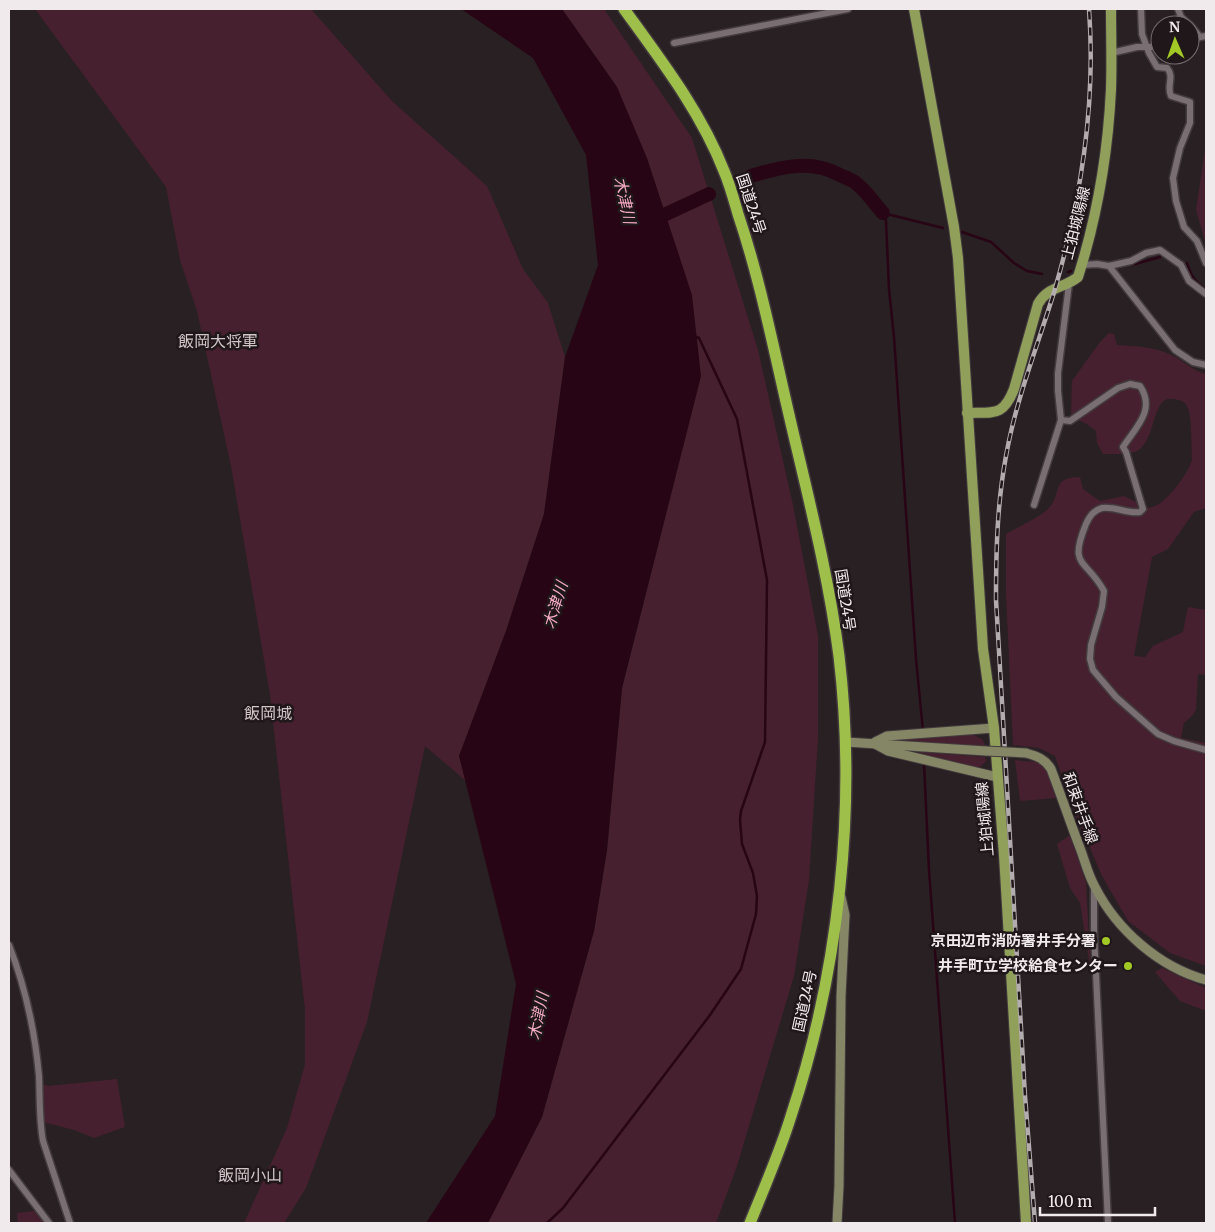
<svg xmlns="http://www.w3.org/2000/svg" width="1215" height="1232" font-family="Merriweather,'Noto Sans JP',serif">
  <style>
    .green { fill: #46202e }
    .water { fill: #280514 }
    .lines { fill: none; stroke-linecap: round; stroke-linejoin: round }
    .stream { stroke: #280514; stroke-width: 2.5 }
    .river { stroke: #280514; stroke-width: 14 }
    .street-casing { stroke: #433b3e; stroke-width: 9 }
    .secondary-casing { stroke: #433b3e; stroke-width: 11 }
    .primary-casing { stroke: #433b3e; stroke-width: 12 }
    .highway-casing { stroke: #433b3e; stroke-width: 14 }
    .street { stroke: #796e71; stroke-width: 6 }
    .secondary { stroke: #848666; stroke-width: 9 }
    .primary { stroke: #909f5a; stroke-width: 10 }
    .highway { stroke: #9fbf4b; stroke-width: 11 }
    .rail-casing { stroke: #b3acae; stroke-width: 4.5 }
    .rail { stroke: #20171a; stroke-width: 2.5; stroke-dasharray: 8; stroke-linecap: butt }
    .secondary-bridge-casing { stroke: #433b3e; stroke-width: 11; stroke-linecap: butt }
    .secondary-bridge { stroke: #848666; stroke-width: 9 }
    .poi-dot { fill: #a3c926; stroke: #20171a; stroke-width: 2 }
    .labels { text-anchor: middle; stroke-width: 5; stroke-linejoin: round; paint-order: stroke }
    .street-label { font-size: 15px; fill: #f1eaec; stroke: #20171a }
    .poi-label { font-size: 15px; font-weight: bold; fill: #f1eaec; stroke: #20171a; text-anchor: end }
    .water-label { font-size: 16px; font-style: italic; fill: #f5aac3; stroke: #20171a }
    .neighbourhood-label { font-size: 16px; fill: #d1c5c8; stroke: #20171a }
  </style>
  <rect width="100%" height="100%" fill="#292023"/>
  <!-- green -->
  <g class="green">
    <path d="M35 9H311L392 101 487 186 523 269 548 303 565 357 544 514 506 631 459 756 466 781 425 746 367 1022 306 1188 284 1223H244L287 1128 305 1064V1010L270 695 231 466 197 311 180 260 166 187Z"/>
    <path d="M562 9H604L692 138 758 350 793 505 818 636V738L809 880 794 976 737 1166 716 1223H488L542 1117 594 931 607 850 622 688 701 376 617 87Z"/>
    <path d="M1206 143V244L1196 210Z"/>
    <path d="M1109 333 1114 334 1117 345C1137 346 1158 347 1175 357 1186 363 1194 371 1206 374V508L1194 512 1168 549 1152 557 1134 656 1145 657 1153 646 1183 632 1188 607 1206 610V675L1198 674 1196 709 1193 715 1184 723 1181 738 1206 743V966L1170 953 1128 921 1102 876 1076 815 1055 756 1039 748 1013 745 1006 594V534C1018 527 1036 519 1047 510 1063 496 1049 477 1080 477L1083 489 1100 501 1124 496 1148 508C1151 507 1156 506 1159 504 1171 496 1188 473 1192 460 1191 447 1193 411 1185 403 1182 400 1178 400 1174 399 1169 398 1164 399 1161 404 1152 417 1153 437 1140 449 1135 455 1111 454 1103 454L1097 443 1096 431 1087 424 1071 417 1072 381 1100 342Z"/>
    <path d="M971 734 982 739 986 747 894 740V738Z"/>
    <path d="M919 752 985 757 986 761 979 768 971 767 919 756Z"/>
    <path d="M1015 760C1022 761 1030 761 1036 762 1049 766 1053 787 1056 798L1020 801Z"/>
    <path d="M1070 835 1086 883 1091 973 1080 903 1070 888 1057 844Z"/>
    <path d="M1162 968 1206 988V1011L1180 1001 1155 972Z"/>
    <path d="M117 1079 125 1127 94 1138 74 1130 43 1122 41 1083 48 1086Z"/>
    <path d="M34 1211 44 1223H18L17 1213Z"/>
  </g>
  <!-- water -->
  <path class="water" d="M461 9H562L617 87 647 158 692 295 701 376 622 688 607 850 594 931 542 1117 488 1223H426L495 1116 516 984 459 756 506 631 544 514 565 357 598 265 586 155 533 58Z"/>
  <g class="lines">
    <!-- stream -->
    <g class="stream">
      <path d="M883 213 886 221 889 289 894 337 916 659 923 731"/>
      <path d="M883 213 943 228"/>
      <path d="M962 232 991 242 1014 263 1027 271 1042 274"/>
      <path d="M1187 263C1191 276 1195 282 1206 289"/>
      <path d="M1125 265 1135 264 1160 257"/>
      <path d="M1068 272 1071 271"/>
      <path d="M924 764 929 870 955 1223"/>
      <path d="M547 1223 563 1208 710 1015 741 969 756 914 757 896 753 873 742 844 740 820 741 811 765 742 767 580 737 419 699 338 694 336"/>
    </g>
    <!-- river -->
    <g class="river">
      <path d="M751 176C781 167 810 159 840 175 846 178 853 180 857 184 867 192 875 204 883 213"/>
      <path d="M649 222 709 194"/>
    </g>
    <!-- street casing -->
    <g class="street-casing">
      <g id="street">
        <path d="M1141 9 1142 34 1149 53 1157 67 1167 68C1175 77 1166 86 1171 96L1190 102V123L1180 148 1173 178 1176 201 1184 227 1197 241 1206 263"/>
        <path d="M1178 9 1181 17 1190 25"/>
        <path d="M1190 25 1200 37"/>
        <path d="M1190 41 1200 37 1206 36"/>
        <path d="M674 43 848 9"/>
        <path d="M1111 53 1137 47H1160"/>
        <path d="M1082 265 1097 264 1109 266 1175 350 1193 362 1206 365"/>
        <path d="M1109 266 1131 261 1146 253 1160 250 1181 265 1189 281 1206 294"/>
        <path d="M1061 420 1070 421 1118 388 1130 384 1140 386C1156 410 1136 427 1123 447L1126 452 1143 509 1140 512C1127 514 1115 506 1102 508 1094 510 1089 517 1086 524 1068 568 1086 558 1104 591L1102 607 1091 645 1090 659 1093 670 1116 697 1158 734 1174 741 1206 750"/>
        <path d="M1034 505 1061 420 1058 391V373L1069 284"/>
        <path d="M1094 886V933L1108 1223"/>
        <path d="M9 945C25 986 35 1032 39 1076 40 1098 39 1120 43 1141L70 1223"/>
        <path d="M9 1170 49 1223"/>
      </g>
    </g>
    <!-- secondary casing -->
    <g class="secondary-casing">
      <g id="secondary">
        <path d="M846 742 986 751"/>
        <path d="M875 742 887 736 994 728"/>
        <path d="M875 744 888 751 997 777"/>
        <path d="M1026 753C1037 756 1045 759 1051 769 1061 795 1070 822 1080 848 1085 861 1088 875 1095 887 1117 930 1159 967 1206 980"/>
        <path d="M837 1223 839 1186 841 996 845 915 841 897"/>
      </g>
    </g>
    <!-- primary casing -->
    <g class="primary-casing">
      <g id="primary">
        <path d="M914 9 954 227 958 258 983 649 994 728 1004 855 1026 1223"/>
        <path d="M967 413C994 412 1003 417 1014 389L1038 304C1048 286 1063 289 1078 277 1097 217 1108 153 1111 89 1112 62 1111 35 1111 9"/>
      </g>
    </g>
    <!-- highway casing -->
    <g class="highway-casing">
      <path id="highway" d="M624 9C661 60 701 112 724 171 730 185 734 200 738 214 759 276 772 341 787 406 806 489 828 571 839 656 857 808 839 971 791 1116 780 1152 764 1188 750 1223"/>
    </g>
    <!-- street -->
    <use href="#street" class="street"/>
    <!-- secondary -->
    <use href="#secondary" class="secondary"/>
    <!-- primary -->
    <use href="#primary" class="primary"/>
    <!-- highway -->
    <use href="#highway" class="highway"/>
    <!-- rail casing -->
    <g class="rail-casing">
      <path id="rail" d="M1035 1223 1025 1096 996 600C996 552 997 504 1006 456 1016 399 1038 345 1055 289 1081 199 1096 103 1089 9"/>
    </g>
    <!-- rail -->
    <use href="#rail" class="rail"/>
    <!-- secondary-bridge casing -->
    <g class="secondary-bridge-casing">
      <path id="secondary-bridge" d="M986 751 1026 753"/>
    </g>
    <!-- secondary-bridge -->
    <use href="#secondary-bridge" class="secondary-bridge"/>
  </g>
  <!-- markers -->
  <g class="poi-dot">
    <circle cx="1106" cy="941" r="5"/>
    <circle cx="1128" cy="966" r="5"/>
  </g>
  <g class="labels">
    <!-- street labels -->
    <g class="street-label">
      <text transform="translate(751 204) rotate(72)" y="5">国道24号</text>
      <text transform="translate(1076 223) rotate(-76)" y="5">上狛城陽線</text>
      <text transform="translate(845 600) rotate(81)" y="5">国道24号</text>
      <text transform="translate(1080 808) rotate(70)" y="5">和束井手線</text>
      <text transform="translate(985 819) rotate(-95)" y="5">上狛城陽線</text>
      <text transform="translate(805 1001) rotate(-78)" y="5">国道24号</text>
    </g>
    <!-- poi labels -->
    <g class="poi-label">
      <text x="1096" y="946">京田辺市消防署井手分署</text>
      <text x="1118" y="971">井手町立学校給食センター</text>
    </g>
    <!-- water labels -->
    <g class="water-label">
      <text transform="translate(625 200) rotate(77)" y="6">木津川</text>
      <text transform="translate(555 605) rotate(-73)" y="6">木津川</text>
      <text transform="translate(538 1016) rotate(-79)" y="6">木津川</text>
    </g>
    <!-- neighbourhood labels -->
    <g class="neighbourhood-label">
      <text x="218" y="347">飯岡大将軍</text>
      <text x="268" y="719">飯岡城</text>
      <text x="250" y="1181">飯岡小山</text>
    </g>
  </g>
  <!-- border -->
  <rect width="1215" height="1232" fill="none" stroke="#f1eaec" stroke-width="20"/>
  <!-- north arrow -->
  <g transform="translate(1175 40) rotate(358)"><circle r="24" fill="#20171a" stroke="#746b6e"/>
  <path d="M0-4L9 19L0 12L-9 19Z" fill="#a3c926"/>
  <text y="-8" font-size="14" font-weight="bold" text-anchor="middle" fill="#f1eaec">N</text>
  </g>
  <!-- scale -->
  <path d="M1040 1207v8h115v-8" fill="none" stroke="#f1eaec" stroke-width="2.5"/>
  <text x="1048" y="1207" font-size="15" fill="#f1eaec" stroke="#20171a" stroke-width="4" paint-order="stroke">100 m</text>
</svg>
